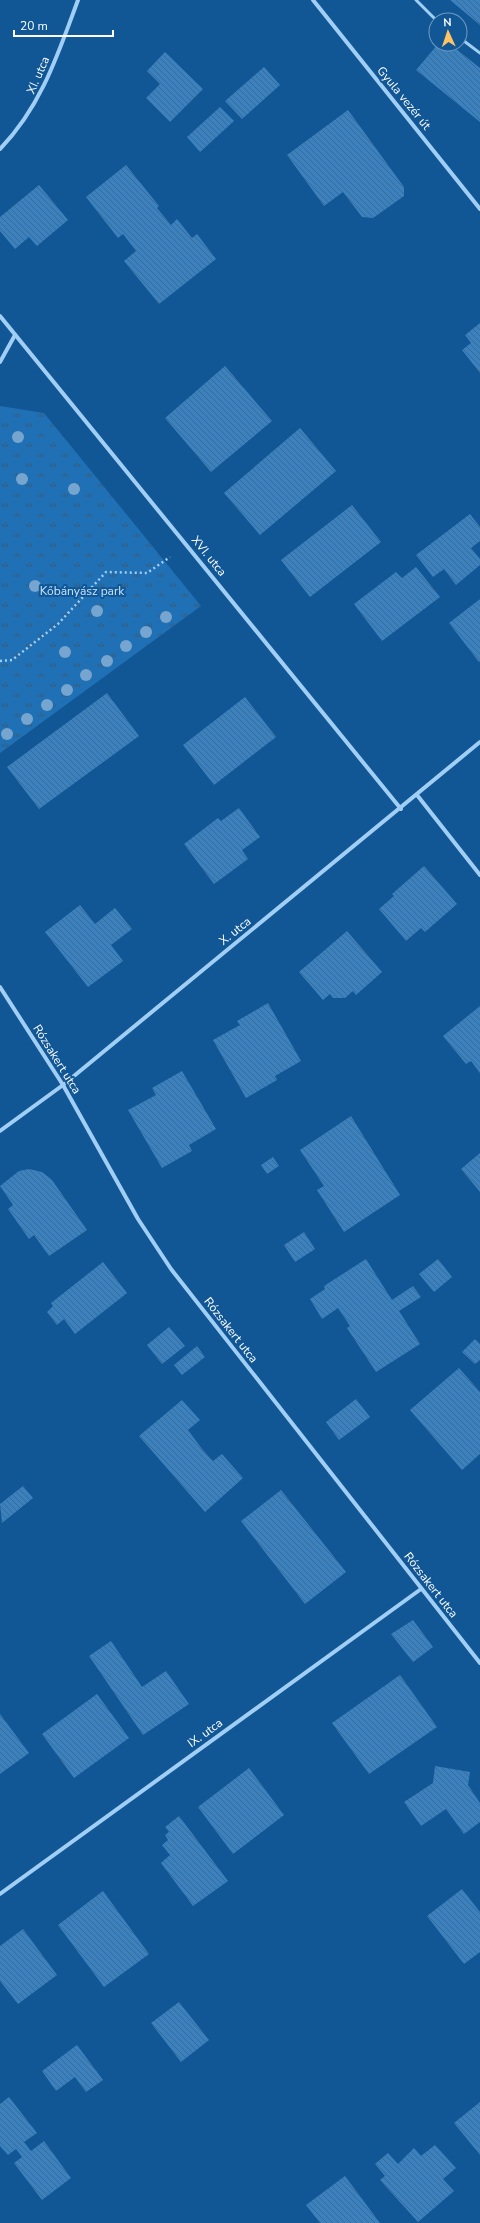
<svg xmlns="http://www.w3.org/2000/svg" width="480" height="2223" font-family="'Nunito Sans',sans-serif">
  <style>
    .park { fill: url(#park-tufts) }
    .building { fill: url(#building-back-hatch) }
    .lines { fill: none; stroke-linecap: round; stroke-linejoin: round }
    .path { stroke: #a1cef4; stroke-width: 2.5; stroke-dasharray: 2 3; stroke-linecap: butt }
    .lane { stroke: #a1cef4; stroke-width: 3 }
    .street { stroke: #a1cef4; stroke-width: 4 }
    .tree { fill: #76a5cf }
    .labels { text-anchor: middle; stroke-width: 4; stroke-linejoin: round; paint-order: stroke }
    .street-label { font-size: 12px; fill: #fff; stroke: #115796 }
    .park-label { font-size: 12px; fill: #c8e5fe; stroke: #115796 }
  </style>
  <defs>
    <pattern id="park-tufts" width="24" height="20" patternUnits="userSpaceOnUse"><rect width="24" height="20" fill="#1f70b4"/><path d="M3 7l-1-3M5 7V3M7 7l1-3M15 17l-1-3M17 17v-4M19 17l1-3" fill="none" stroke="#385c7b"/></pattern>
    <pattern id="building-back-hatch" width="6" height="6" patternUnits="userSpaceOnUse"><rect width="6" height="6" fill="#3981bf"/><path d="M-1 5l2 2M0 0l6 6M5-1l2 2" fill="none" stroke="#42698b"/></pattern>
  </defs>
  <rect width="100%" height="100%" fill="#115796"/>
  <!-- park -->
  <path class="park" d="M0 406 44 413 201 606 0 753Z"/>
  <!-- building -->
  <g class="building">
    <path d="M450 0H480V25Z"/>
    <path d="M438 44H450L480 68V122L416 70Z"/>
    <path d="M165 52 203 89 170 122 146 98 160 84 147 71Z"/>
    <path d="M264 67 280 85 242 119 225 101Z"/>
    <path d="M220 107 234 121 200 152 187 137Z"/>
    <path d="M348 110 404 187V196L373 218 362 217 343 192 324 206 287 155Z"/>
    <path d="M126 165 159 206 157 208 171 225 177 219 192 238 197 234 216 259 159 304 124 261 136 251 123 234 118 238 86 197Z"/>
    <path d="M39 185 68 220 37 246 29 237 15 249 0 231V217Z"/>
    <path d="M480 323V373L462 350 471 343 465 335Z"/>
    <path d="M225 366 272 421 211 472 165 418Z"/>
    <path d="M300 428 336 471 260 535 224 493Z"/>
    <path d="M352 505 381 542 310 597 281 560Z"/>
    <path d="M470 514 480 527V541L471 548 480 559V565L456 585 444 569 433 577 416 555Z"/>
    <path d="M416 567 440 597 382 641 354 604 396 572 402 578Z"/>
    <path d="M480 599V661L479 662 449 623Z"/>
    <path d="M107 693 139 736 39 809 7 767Z"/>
    <path d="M245 697 276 737 214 785 183 745Z"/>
    <path d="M239 808 260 837 242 850 248 859 214 884 184 844 218 818 221 821Z"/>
    <path d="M424 866 457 904 425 932 421 928 406 941 379 909 394 896 392 894Z"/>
    <path d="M80 905 95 924 115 908 132 929 111 945 123 961 88 987 45 932Z"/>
    <path d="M347 931 382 972 356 995 353 991 345 998H333L330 994 323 1000 299 972Z"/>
    <path d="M268 1003 301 1061 275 1076 277 1080 246 1098 213 1040 240 1025 237 1021Z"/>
    <path d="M480 1006V1073L471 1061 466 1064 443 1036Z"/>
    <path d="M182 1071 216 1129 189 1145 192 1151 162 1168 128 1110 156 1095 152 1088Z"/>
    <path d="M351 1116 400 1195 344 1232 317 1190 324 1186 300 1150Z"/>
    <path d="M480 1153V1192L461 1169Z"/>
    <path d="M273 1157 279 1166 267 1174 261 1165Z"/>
    <path d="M29 1169 42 1172 52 1180 87 1230 49 1256 34 1235 29 1239 8 1209 13 1205 0 1186 19 1171Z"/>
    <path d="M304 1232 315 1249 295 1262 284 1245Z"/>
    <path d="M366 1259 392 1300 413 1286 421 1297 399 1311 420 1344 376 1372 347 1328 350 1326 338 1308 322 1319 310 1299 325 1289 324 1286Z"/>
    <path d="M438 1259 452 1277 434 1292 419 1274Z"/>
    <path d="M103 1262 127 1293 75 1334 64 1319 57 1325 47 1312 53 1306 51 1303Z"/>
    <path d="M169 1327 185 1346 162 1364 147 1345Z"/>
    <path d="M475 1339 480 1344V1360L475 1364 462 1352Z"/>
    <path d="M197 1346 205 1357 182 1375 174 1365Z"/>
    <path d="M459 1368 480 1392V1454L462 1470 410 1410Z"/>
    <path d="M356 1399 370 1417 339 1440 326 1422Z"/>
    <path d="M182 1400 200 1420 188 1430 202 1449 213 1461 222 1454 243 1478 205 1512 139 1436Z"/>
    <path d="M23 1486 33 1498 2 1523 0 1504Z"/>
    <path d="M281 1490 346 1572 305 1604 241 1521Z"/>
    <path d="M413 1620 433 1647 413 1662 391 1634Z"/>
    <path d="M111 1641 142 1687 166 1671 189 1704 143 1735 89 1656Z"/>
    <path d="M400 1675 437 1727 369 1774 332 1723Z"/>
    <path d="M97 1694 129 1738 74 1778 42 1734Z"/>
    <path d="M0 1714 29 1753 0 1774Z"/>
    <path d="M435 1766 470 1772 468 1785 480 1803V1822L464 1834 446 1809 421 1826 404 1802 433 1783Z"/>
    <path d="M249 1768 284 1815 233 1854 198 1807Z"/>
    <path d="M179 1816 228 1881 193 1906 161 1863 170 1855 162 1845 168 1840 165 1835 169 1832 165 1827Z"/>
    <path d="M462 1889 480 1912V1952L464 1964 427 1916Z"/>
    <path d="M103 1891 149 1954 104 1987 58 1925Z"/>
    <path d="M23 1929 57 1975 18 2004 0 1981V1946Z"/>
    <path d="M179 2002 209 2040 181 2062 151 2023Z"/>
    <path d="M77 2045 103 2080 86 2092 75 2077 56 2091 42 2071Z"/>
    <path d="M9 2097 37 2133 24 2142 31 2151 44 2141 71 2178 42 2200 14 2163 22 2157 16 2149 8 2155 0 2146V2104Z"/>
    <path d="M480 2102V2155L454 2123Z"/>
    <path d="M435 2145 456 2168 443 2179 454 2191 418 2222 380 2180 385 2176 375 2164 388 2153 398 2164 414 2148 421 2156Z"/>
    <path d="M345 2176 380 2223H320L306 2205Z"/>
  </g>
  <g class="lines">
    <!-- path -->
    <path class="path" d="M0 661 12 660 58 624 106 572 147 573 170 557"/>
    <!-- lane -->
    <g class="lane">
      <path d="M416 0 436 20"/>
      <path d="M460 38 480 53"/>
    </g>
    <!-- street -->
    <g class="street">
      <path d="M313 0 480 209"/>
      <path d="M0 149C41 107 58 54 78 0"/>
      <path d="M0 316 401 809"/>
      <path d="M0 362 15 335"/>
      <path d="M417 795 480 875"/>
      <path d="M0 987 63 1085 138 1219 171 1269 480 1663"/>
      <path d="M0 1131 63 1085 480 742"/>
      <path d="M0 1894 421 1589"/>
    </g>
  </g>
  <!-- trees -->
  <g class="tree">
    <circle cx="18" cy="437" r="6"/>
    <circle cx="22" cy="479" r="6"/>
    <circle cx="74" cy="489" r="6"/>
    <circle cx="35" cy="586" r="6"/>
    <circle cx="97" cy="611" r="6"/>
    <circle cx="166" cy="617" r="6"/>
    <circle cx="146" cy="632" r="6"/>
    <circle cx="126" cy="646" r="6"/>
    <circle cx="65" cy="652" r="6"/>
    <circle cx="107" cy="661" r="6"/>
    <circle cx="86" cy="675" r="6"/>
    <circle cx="67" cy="690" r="6"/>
    <circle cx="47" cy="705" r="6"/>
    <circle cx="27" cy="719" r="6"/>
    <circle cx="7" cy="734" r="6"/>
  </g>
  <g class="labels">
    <!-- street labels -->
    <g class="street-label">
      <text transform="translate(38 75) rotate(-66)" y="4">XI. utca</text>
      <text transform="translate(404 98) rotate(51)" y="4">Gyula vezér út</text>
      <text transform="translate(209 556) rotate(51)" y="4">XVI. utca</text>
      <text transform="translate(235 931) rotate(-39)" y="4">X. utca</text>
      <text transform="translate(57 1059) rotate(58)" y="4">Rózsakert utca</text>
      <text transform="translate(231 1330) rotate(52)" y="4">Rózsakert utca</text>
      <text transform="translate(431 1585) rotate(52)" y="4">Rózsakert utca</text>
      <text transform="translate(205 1733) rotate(-36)" y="4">IX. utca</text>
    </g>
    <!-- park labels -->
    <g class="park-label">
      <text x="82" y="595">Kőbányász park</text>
    </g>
  </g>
  <!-- north arrow -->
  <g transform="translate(448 32) rotate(357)"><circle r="19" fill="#115796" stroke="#709ac0"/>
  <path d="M0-3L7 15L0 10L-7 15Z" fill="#ffc363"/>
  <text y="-6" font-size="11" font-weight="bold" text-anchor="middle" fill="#ffffff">N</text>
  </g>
  <!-- scale -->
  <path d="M14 30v6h99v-6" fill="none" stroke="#ffffff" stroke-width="2"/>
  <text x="20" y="30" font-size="12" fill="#ffffff" stroke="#115796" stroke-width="3" paint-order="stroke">20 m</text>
</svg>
